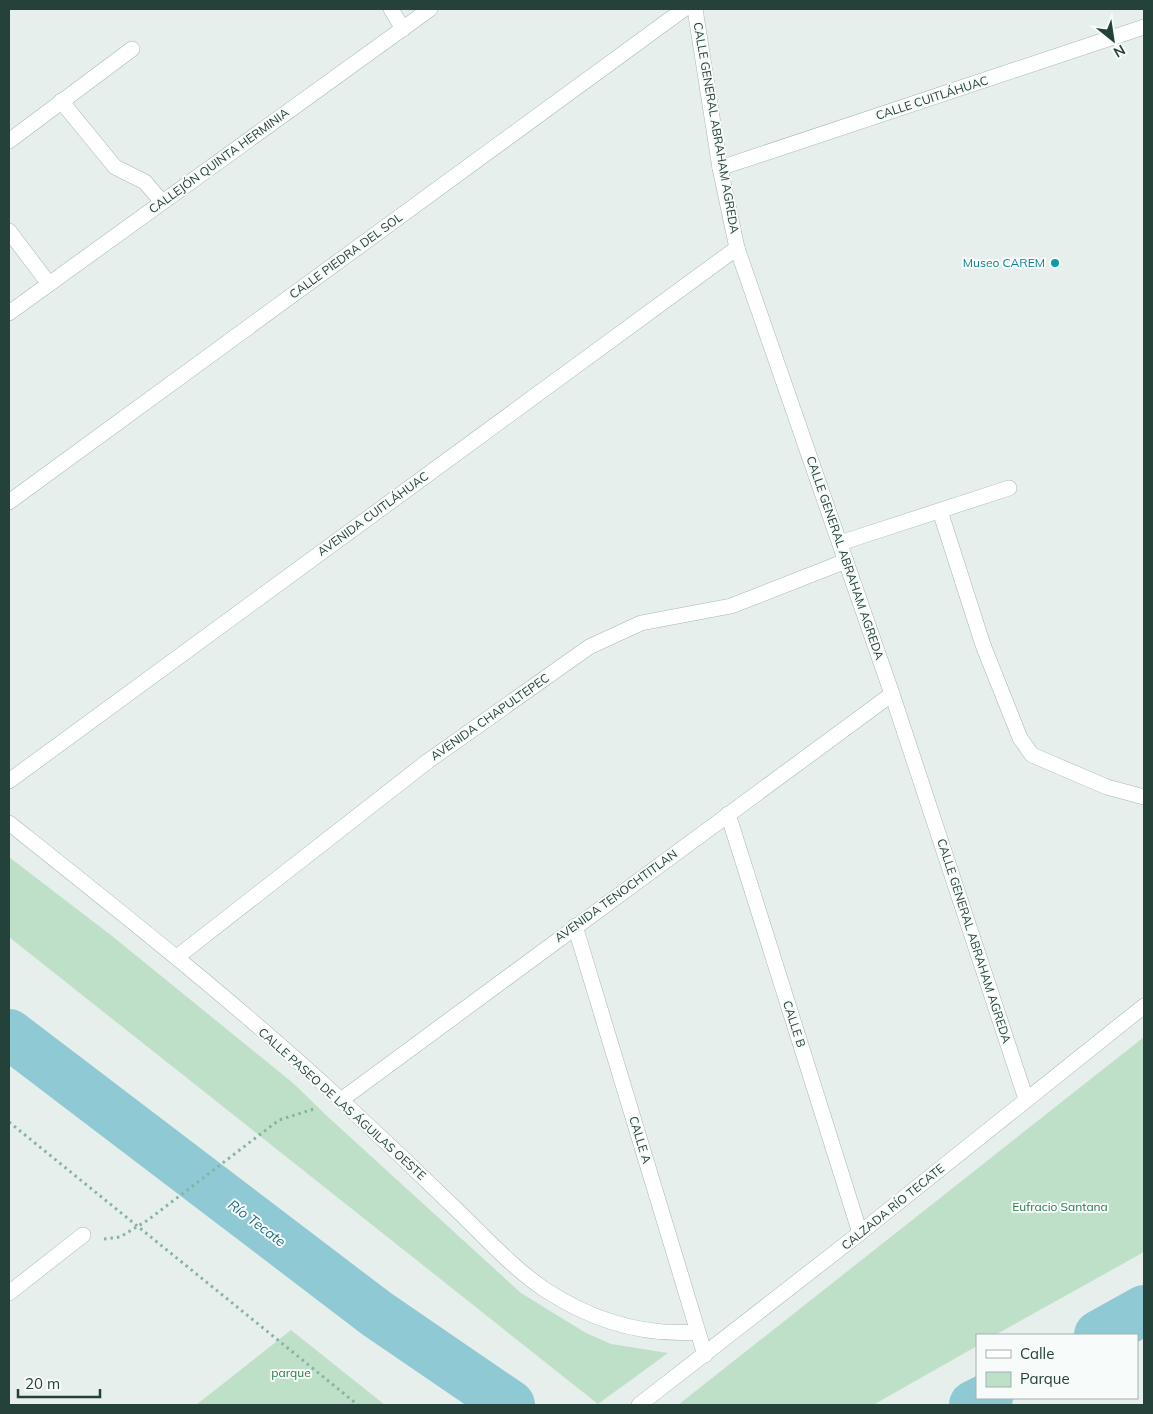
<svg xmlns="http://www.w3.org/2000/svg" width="1153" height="1414" font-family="Mulish,sans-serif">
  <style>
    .green { fill: #bfe0c8 }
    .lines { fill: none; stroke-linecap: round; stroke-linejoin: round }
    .river { stroke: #8ec9d4; stroke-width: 50 }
    .minor-casing { stroke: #a8b8b2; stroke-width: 16 }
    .path { stroke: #86b3a5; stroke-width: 3; stroke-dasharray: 2.5 4; stroke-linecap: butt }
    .minor { stroke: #fff; stroke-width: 15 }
    .culture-dot { fill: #0f9aa8; stroke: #f7fbf9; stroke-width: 2 }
    .labels { text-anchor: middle; stroke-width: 4; stroke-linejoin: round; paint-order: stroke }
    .street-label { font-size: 12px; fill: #24423a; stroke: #f7fbf9 }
    .culture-label { font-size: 12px; fill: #0d838f; stroke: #f7fbf9; text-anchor: end }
    .park-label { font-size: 12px; fill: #2d7a4b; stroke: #f7fbf9 }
    .water-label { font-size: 14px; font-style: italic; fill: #1c6f80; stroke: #f7fbf9 }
  </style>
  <rect width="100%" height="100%" fill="#e6efeb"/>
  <!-- green -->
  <g class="green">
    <path d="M9 857 112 936 293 1083 327 1116 521 1293 586 1333 611 1344 668 1353 598 1404 9 937Z"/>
    <path d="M1144 1037V1252L995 1335H977V1346L873 1405H678Z"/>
    <path d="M291 1330 385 1405H196Z"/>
  </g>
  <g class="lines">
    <!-- river -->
    <g class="river">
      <path d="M9 1034 377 1314 510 1405"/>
      <path d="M1099 1335 1144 1310"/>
      <path d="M974 1405 988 1398"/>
    </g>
    <!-- minor casing -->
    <g class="minor-casing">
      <g id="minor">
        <path d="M391 9 403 29"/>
        <path d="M695 9 720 168 737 248 892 694 1026 1099"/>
        <path d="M61 101 115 167 145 182 162 202"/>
        <path d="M9 141 132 49"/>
        <path d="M720 168 1144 27"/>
        <path d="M9 231 49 284"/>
        <path d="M9 313 430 9"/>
        <path d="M9 502 684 9"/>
        <path d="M940 511 983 645 1020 738 1032 755 1107 787 1144 797"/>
        <path d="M840 543 1009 488"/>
        <path d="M9 781 737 248"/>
        <path d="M728 814 860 1233"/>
        <path d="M9 823C122 913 236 1003 342 1101 382 1138 421 1175 460 1213 487 1239 513 1268 544 1289 591 1320 642 1336 697 1332"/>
        <path d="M575 926 705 1355"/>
        <path d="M177 957 428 761 589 647 641 623 731 606 846 561"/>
        <path d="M341 1100 892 694"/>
        <path d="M9 1293 83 1235"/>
        <path d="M639 1405 860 1233 1144 1006"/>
      </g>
    </g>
    <!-- path -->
    <g class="path">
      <path d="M9 1122 358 1405"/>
      <path d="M104 1239 120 1237 148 1220 279 1120 317 1108"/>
    </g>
    <!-- minor -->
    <use href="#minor" class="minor"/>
  </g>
  <!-- markers -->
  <circle class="culture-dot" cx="1055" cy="263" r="5"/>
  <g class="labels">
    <!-- street labels -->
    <g class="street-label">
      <text transform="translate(932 98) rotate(-18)" y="4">CALLE CUITLÁHUAC</text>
      <text transform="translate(716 128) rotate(80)" y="4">CALLE GENERAL ABRAHAM AGREDA</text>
      <text transform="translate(219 161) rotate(-36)" y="4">CALLEJÓN QUINTA HERMINIA</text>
      <text transform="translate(346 256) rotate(-36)" y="4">CALLE PIEDRA DEL SOL</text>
      <text transform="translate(373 514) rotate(-36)" y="4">AVENIDA CUITLÁHUAC</text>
      <text transform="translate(845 558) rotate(71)" y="4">CALLE GENERAL ABRAHAM AGREDA</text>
      <text transform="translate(490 717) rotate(-35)" y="4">AVENIDA CHAPULTEPEC</text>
      <text transform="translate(616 896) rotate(-36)" y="4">AVENIDA TENOCHTITLAN</text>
      <text transform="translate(974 941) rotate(72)" y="4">CALLE GENERAL ABRAHAM AGREDA</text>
      <text transform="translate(794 1024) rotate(72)" y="4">CALLE B</text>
      <text transform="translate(342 1104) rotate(42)" y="4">CALLE PASEO DE LAS ÁGUILAS OESTE</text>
      <text transform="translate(640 1140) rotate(73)" y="4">CALLE A</text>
      <text transform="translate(893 1207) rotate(-39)" y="4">CALZADA RÍO TECATE</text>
    </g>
    <!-- culture labels -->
    <g class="culture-label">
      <text x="1045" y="267">Museo CAREM</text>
    </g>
    <!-- park labels -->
    <g class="park-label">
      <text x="1060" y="1211">Eufracio Santana</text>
      <text x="291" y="1377">parque</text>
    </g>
    <!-- water labels -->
    <g class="water-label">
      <text transform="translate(257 1223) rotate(37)" y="5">Río Tecate</text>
    </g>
  </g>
  <!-- border -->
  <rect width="1153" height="1414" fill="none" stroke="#24423a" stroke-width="20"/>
  <!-- legend -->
  <rect x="976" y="1334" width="162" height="65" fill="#f7fbf9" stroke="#a3b1ad"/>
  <rect x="986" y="1350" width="25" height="8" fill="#ffffff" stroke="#a3b1ad"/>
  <text x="1020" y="1359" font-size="15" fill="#24423a">Calle</text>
  <rect x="986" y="1372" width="25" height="15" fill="#bfe0c8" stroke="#a3b1ad"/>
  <text x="1020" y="1384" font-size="15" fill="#24423a">Parque</text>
  <!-- north arrow -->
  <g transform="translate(1113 40) rotate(150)" stroke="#f7fbf9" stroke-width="4" paint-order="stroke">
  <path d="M0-4L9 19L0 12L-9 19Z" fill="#24423a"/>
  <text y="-8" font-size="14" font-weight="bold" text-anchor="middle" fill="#24423a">N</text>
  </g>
  <!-- scale -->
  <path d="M18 1389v8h82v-8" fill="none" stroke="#24423a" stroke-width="2.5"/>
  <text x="25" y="1389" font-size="15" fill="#24423a" stroke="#f7fbf9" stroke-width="4" paint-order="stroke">20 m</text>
</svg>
